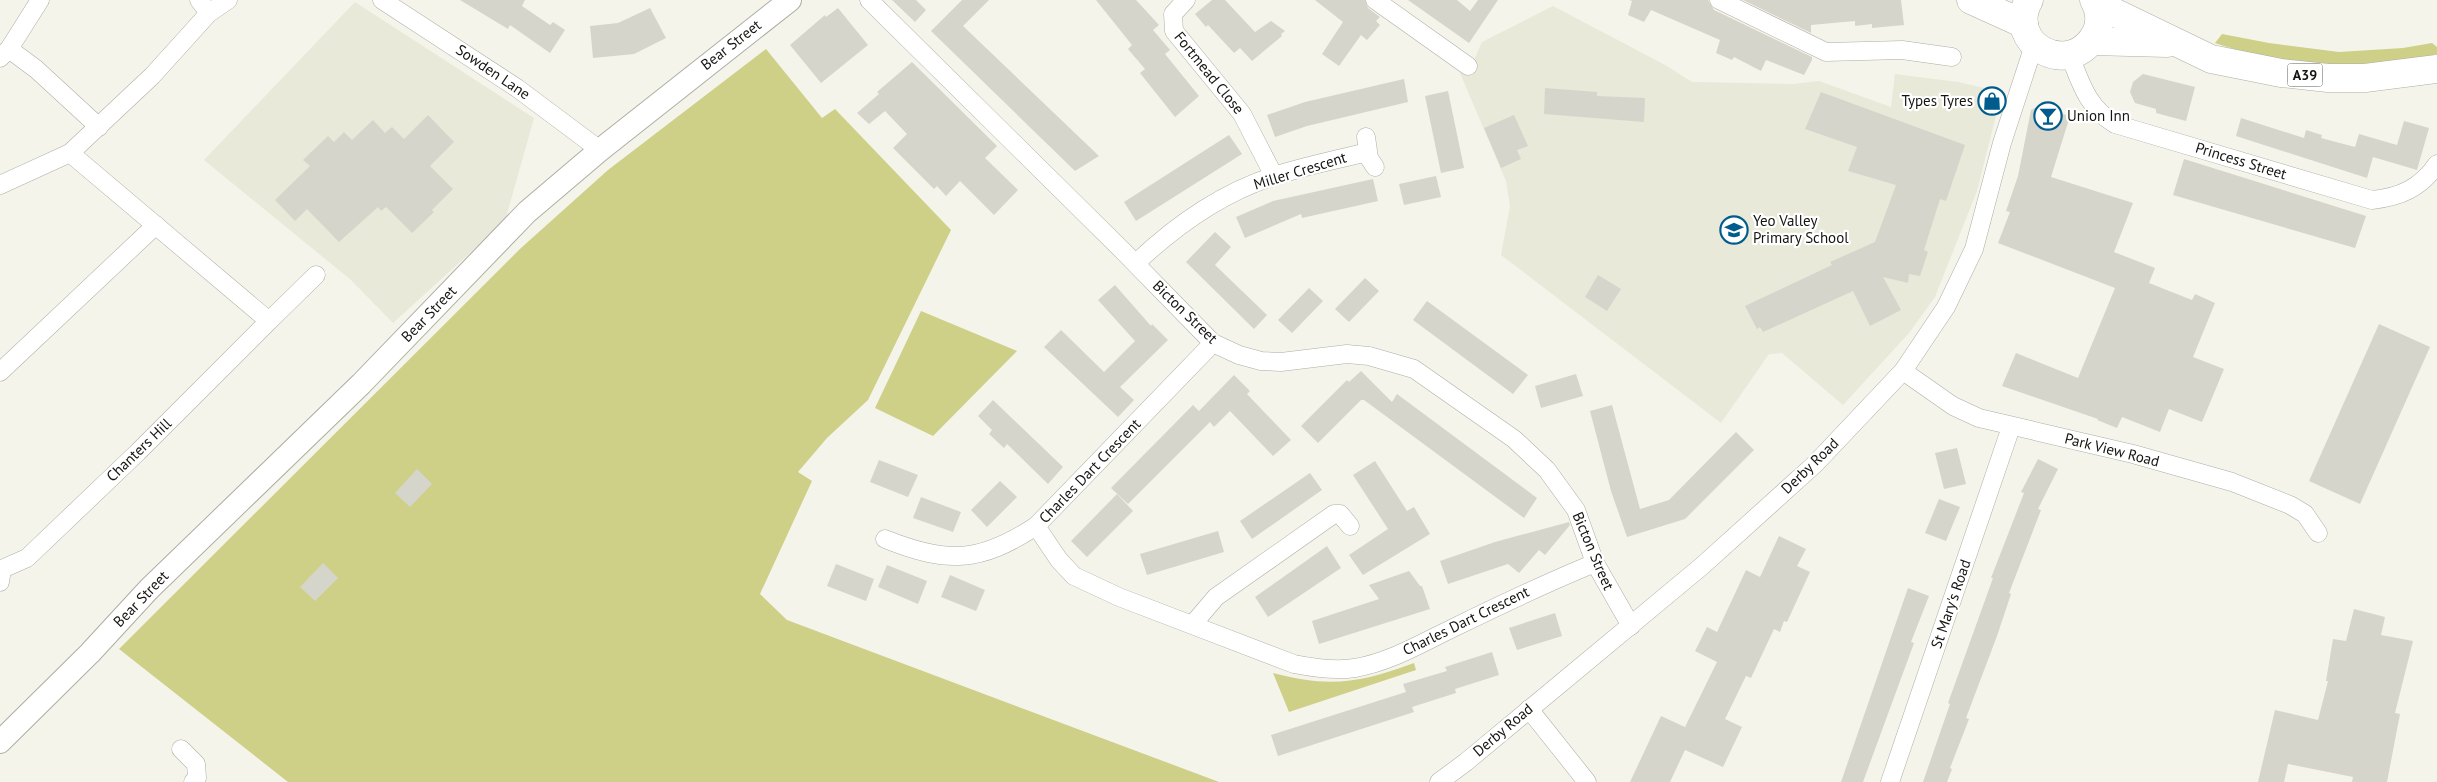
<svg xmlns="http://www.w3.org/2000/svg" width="2437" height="782" font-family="'PT Sans',sans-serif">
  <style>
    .built { fill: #e8e9d8 }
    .green { fill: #ced088 }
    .building { fill: #d5d5cc }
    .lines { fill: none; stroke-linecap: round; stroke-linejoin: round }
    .minor-casing { stroke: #adaea4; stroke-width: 19 }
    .tertiary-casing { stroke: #adaea4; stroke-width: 24 }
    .primary-casing { stroke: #adaea4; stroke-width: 29 }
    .minor { stroke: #fff; stroke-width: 18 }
    .tertiary { stroke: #fff; stroke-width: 22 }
    .primary { stroke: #fff; stroke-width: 28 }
    .labels { text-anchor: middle; stroke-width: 4.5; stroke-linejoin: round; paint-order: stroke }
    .shield { fill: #fff; stroke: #5a5b58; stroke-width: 1 }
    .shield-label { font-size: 14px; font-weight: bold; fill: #141511 }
    .street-label { font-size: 15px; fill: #141511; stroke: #fff }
    .poi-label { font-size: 15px; fill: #141511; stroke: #fff; text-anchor: start }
  </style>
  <rect width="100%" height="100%" fill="#f4f4ea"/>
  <!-- built -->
  <g class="built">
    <path d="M355 2 534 118 505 221 393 323 351 280 204 160Z"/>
    <path d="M1553 6 1667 66 1692 82 1793 84 1819 81 1891 107 1895 74 1958 82 2002 92 1977 191 1935 297 1909 333 1843 405 1782 353 1769 354 1721 423 1501 255 1510 206 1506 181 1460 73 1473 62 1482 42Z"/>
  </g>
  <!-- green -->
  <g class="green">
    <path d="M2222 34 2269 43 2339 52 2403 48 2432 43 2437 47V54C2366 71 2284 67 2215 43Z"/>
    <path d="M766 49 822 118 835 109 951 230 868 400 827 438 798 472 812 481 760 594 787 620 1219 782H288L119 649 521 248 608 170Z"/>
    <path d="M921 311 1017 351 933 436 875 408Z"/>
    <path d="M1414 663 1416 670 1289 712 1273 673C1329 688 1360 683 1414 663Z"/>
  </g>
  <!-- building -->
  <g class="building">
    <path d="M460 0H525L522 6 550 25 553 22 565 30 550 53 510 25 508 29Z"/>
    <path d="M892 0H916L926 10 915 22Z"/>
    <path d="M962 0H989L963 26 1099 156 1075 171 931 31Z"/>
    <path d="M1096 0H1136L1159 25 1153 30 1170 50 1165 54 1199 96 1175 117 1140 73 1145 69 1128 49 1132 45Z"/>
    <path d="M1212 0H1225L1255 32 1271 21 1285 31 1281 34 1282 36 1252 61 1240 48 1234 53 1208 25 1206 27 1195 14Z"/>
    <path d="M1315 0H1365L1368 8 1380 17 1376 21 1380 25 1367 40 1361 35 1339 66 1322 54 1343 22Z"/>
    <path d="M1408 0H1457L1470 11 1478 0H1498L1469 43Z"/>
    <path d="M1629 0H1708L1714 10 1812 57V60L1804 75 1766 60 1761 71 1734 57 1732 60 1716 53 1720 40 1651 10 1644 22 1628 15 1632 1Z"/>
    <path d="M1743 0H1901L1904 25 1872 28V24L1855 26V21L1811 25V33Z"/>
    <path d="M650 8 666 38 634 54 593 58 590 26 618 23Z"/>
    <path d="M838 8 868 45 821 83 790 45 825 15 826 17Z"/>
    <path d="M912 62 997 146 985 158 1018 190 994 215 960 181 946 196 937 186 934 189 893 148 907 134 885 111 869 124 857 113 879 94 877 92Z"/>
    <path d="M2143 74 2195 87 2186 121 2156 113V109L2135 103 2130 92 2133 82Z"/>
    <path d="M1404 79 1408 102 1307 126 1275 137 1267 115 1305 102Z"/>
    <path d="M1545 88 1597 92V96L1645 98 1644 122 1544 114Z"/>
    <path d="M1448 91 1464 168 1441 173 1425 96Z"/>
    <path d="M1821 92 1965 145 1946 201 1940 199 1924 250 1928 252 1920 276 1909 274 1908 283 1883 277 1901 310 1870 326 1853 291 1763 332 1760 327 1757 329 1745 306 1832 265 1830 262 1875 242 1896 185 1848 171 1857 147 1805 129Z"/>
    <path d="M2037 107 2070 116 2051 177 2133 203 2114 252 2155 268 2149 283 2192 300 2195 294 2215 303 2193 357 2224 369 2202 422 2169 409 2160 432 2122 417 2117 428 2097 420 2098 419 2002 386 2016 353 2078 378 2115 288 1998 243 2010 212 2006 211 2018 176 2031 110Z"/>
    <path d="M428 115 454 142 430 166 453 189 432 210 434 212 412 233 386 207 381 211 378 207 339 242 307 209 295 221 275 200 310 166 303 160 328 136 334 142 344 132 352 140 373 120 385 133 392 127 404 139Z"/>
    <path d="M1514 115 1528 146 1517 150 1521 159 1501 168 1484 128Z"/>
    <path d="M2241 118 2304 138 2306 130 2322 135 2321 138 2355 147 2359 134 2397 145 2404 121 2429 128 2417 170 2373 157 2367 178 2236 136Z"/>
    <path d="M1229 135 1242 154 1136 221 1124 202Z"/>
    <path d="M2184 159 2366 216 2355 248 2173 195Z"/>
    <path d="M1436 176 1441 197 1404 205 1399 184Z"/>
    <path d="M1373 179 1378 201 1302 218 1301 214 1245 238 1236 217 1273 201Z"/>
    <path d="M1215 232 1231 247 1215 265 1267 315 1254 329 1186 262Z"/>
    <path d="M1598 275 1621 289 1607 311 1585 297Z"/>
    <path d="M1365 278 1379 291 1349 322 1335 309Z"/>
    <path d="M1115 285 1151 326 1152 324 1168 340 1120 387 1134 400 1118 417 1044 347 1061 330 1104 372 1135 341 1098 300Z"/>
    <path d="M1309 288 1323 301 1292 333 1278 320Z"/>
    <path d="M1427 301 1528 375 1513 394 1413 320Z"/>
    <path d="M2379 324 2430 347 2360 504 2309 481Z"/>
    <path d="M1361 371 1392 402 1397 394 1537 498 1524 518 1364 400H1361L1318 443 1301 426 1347 380 1349 382Z"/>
    <path d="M1576 374 1583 396 1541 408 1535 386Z"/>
    <path d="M1234 375 1250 391 1247 394 1291 440 1273 456 1230 411 1214 427 1210 422 1128 504 1111 488 1193 405 1199 411Z"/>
    <path d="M993 400 1063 467 1048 484 1007 444 1004 448 989 434 992 430 978 416Z"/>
    <path d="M1612 405 1640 509 1669 500 1736 432 1754 450 1685 519 1627 537 1611 491 1590 411Z"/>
    <path d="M1957 448 1966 484 1944 489 1935 453Z"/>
    <path d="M2038 459 2058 469 2038 509 2041 510 2009 593 2011 594 1997 636 1966 718 1969 719 1950 768 1952 769 1947 782H1923L1950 704 1948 703 1993 578H1991L2024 493 2021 492Z"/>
    <path d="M879 460 918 475 908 497 870 482Z"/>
    <path d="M1375 461 1407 511 1414 507 1430 534 1363 575 1349 555 1388 529 1353 475Z"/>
    <path d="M417 469 432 484 410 507 395 493Z"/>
    <path d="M1310 473 1322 490 1252 539 1240 521Z"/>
    <path d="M1000 481 1017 497 987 527 971 510Z"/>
    <path d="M1117 494 1133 511 1087 557 1071 541Z"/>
    <path d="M921 497 961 512 953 532 913 518Z"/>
    <path d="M1939 499 1960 507 1946 541 1925 533Z"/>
    <path d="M1569 522 1570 525 1545 555 1539 550 1519 573 1508 564 1448 584 1440 561 1495 542Z"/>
    <path d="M1218 531 1224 552 1147 575 1140 554Z"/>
    <path d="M1779 536 1806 549 1797 566 1810 572 1787 622 1784 621 1780 632 1774 629 1751 678 1746 676 1725 719 1742 727 1723 767 1685 750 1670 782H1630L1661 716 1685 727 1717 662 1695 651 1707 627 1717 632 1746 570 1760 577Z"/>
    <path d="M1327 546 1341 568 1268 617 1255 597Z"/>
    <path d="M323 563 338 578 315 601 300 587Z"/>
    <path d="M836 564 874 579 866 601 827 586Z"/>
    <path d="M887 565 927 581 918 604 878 587Z"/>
    <path d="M1409 571 1420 586H1422L1430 609 1319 644 1312 621 1379 599 1369 585Z"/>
    <path d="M950 575 985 590 976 611 941 597Z"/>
    <path d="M1908 588 1929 596 1911 642 1914 643 1863 782H1841Z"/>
    <path d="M2354 609 2385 617 2381 635 2413 641 2395 713 2400 714 2387 782H2352L2353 777 2288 764 2284 782H2258L2275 710 2318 720 2328 681H2326L2333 639 2346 641Z"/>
    <path d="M1555 613 1562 636 1517 650 1509 628Z"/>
    <path d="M1492 652 1499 675 1455 689 1456 693 1412 707 1414 712 1278 756 1271 735 1406 692 1403 684 1447 671 1445 667Z"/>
  </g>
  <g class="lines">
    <!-- minor casing -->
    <g class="minor-casing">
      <g id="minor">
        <path d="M199 0 209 13"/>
        <path d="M382 0 517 88 600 150"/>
        <path d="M869 0 1123 251 1213 343 1239 355 1261 361 1281 362 1347 354 1369 356 1414 369 1514 439 1547 470 1576 510 1595 563 1631 626"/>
        <path d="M1186 0 1173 14 1174 31 1242 114 1274 176"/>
        <path d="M1375 0 1468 66"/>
        <path d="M1719 0 1826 52 1902 50 1952 57"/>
        <path d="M9 49 36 69 99 127"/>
        <path d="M2070 56C2081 84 2088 108 2115 124L2372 200C2400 197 2421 188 2437 164"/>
        <path d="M0 58 9 49 40 0"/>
        <path d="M1366 137 1369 158 1375 167"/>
        <path d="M0 185 70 153 152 76 209 13 228 0"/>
        <path d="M1136 263C1176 225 1221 193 1274 176 1305 166 1336 160 1367 152"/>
        <path d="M269 321 316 275"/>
        <path d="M1213 343 1036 526 1059 560 1074 576 1119 597 1294 664C1314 668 1335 671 1355 668 1390 662 1422 643 1453 628 1500 605 1546 583 1595 563"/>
        <path d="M1903 371 1953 406 1979 418 2133 454 2232 482 2290 505 2305 514 2318 533"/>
        <path d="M0 372 156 225"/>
        <path d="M885 539C947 564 980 563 1036 526"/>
        <path d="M0 582 2 569 27 558 138 452 269 321 70 153"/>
        <path d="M1193 624 1216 597 1334 514H1340L1350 526"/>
        <path d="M1529 709 1587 782"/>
        <path d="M181 749 196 764 197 778 193 782"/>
        <path d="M1439 782 1466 762 1702 566 1815 464 1903 371 1946 307 1974 249 2002 143 2034 45"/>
        <path d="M1890 782 2011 427"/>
      </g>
    </g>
    <!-- tertiary casing -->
    <g class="tertiary-casing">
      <path id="tertiary" d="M0 742 90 653 149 589 361 384 527 212 600 150 790 0"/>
    </g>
    <!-- primary casing -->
    <g class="primary-casing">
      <g id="primary">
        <path d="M1971 0 2024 24"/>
        <path d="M2029 0C2004 44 2071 81 2096 33 2101 23 2100 10 2094 0"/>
        <path d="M2097 4 2211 59 2281 73 2328 78H2365L2437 69"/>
        <path d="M2092 41 2167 43"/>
      </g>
    </g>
    <!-- minor -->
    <use href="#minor" class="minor"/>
    <!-- tertiary -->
    <use href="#tertiary" class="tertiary"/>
    <!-- primary -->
    <use href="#primary" class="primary"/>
  </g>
  <!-- icons -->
  <defs>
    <g id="shop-ring" transform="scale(1.4375)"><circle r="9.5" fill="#fff" stroke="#005c8c" stroke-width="1.5"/><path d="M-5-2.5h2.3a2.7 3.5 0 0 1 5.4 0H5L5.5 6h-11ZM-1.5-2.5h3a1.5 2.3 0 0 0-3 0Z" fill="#005c8c"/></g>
    <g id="bar-ring" transform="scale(1.4375)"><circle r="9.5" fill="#fff" stroke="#005c8c" stroke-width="1.5"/><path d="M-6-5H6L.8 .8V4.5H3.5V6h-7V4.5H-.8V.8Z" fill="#005c8c"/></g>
    <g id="school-ring" transform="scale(1.4375)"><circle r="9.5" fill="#fff" stroke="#005c8c" stroke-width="1.5"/><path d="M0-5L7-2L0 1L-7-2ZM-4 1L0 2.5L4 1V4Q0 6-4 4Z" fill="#005c8c"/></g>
  </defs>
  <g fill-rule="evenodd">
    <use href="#shop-ring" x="1992" y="101"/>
    <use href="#bar-ring" x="2048" y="116"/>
    <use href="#school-ring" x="1734" y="230"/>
  </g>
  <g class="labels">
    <!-- shield labels -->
    <rect class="shield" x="2287.5" y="63.5" width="35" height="23" rx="4"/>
    <g class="shield-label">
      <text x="2305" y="80">A39</text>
    </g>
    <!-- street labels -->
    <g class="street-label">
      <text transform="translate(731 45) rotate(-38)" y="5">Bear Street</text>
      <text transform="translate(493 72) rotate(34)" y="5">Sowden Lane</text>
      <text transform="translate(1209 73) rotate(51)" y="5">Fortmead Close</text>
      <text transform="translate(2241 161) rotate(17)" y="5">Princess Street</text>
      <text transform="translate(1300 171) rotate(-17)" y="5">Miller Crescent</text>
      <text transform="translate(1185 312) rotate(44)" y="5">Bicton Street</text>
      <text transform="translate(429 314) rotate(-46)" y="5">Bear Street</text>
      <text transform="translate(139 450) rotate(-44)" y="5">Chanters Hill</text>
      <text transform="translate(2112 450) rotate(14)" y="5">Park View Road</text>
      <text transform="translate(1810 466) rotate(-44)" y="5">Derby Road</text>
      <text transform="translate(1090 471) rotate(-46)" y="5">Charles Dart Crescent</text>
      <text transform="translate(1593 551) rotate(67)" y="5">Bicton Street</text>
      <text transform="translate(141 599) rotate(-46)" y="5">Bear Street</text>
      <text transform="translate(1951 604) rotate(-71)" y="5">St Mary's Road</text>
      <text transform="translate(1466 621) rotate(-26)" y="5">Charles Dart Crescent</text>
      <text transform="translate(1503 730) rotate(-40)" y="5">Derby Road</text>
    </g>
    <!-- poi labels -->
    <g class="poi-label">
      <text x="1973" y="106" text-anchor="end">Types Tyres</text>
      <text x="2067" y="121">Union Inn</text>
      <text x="1753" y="226">Yeo Valley<tspan x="1753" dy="17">Primary School</tspan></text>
    </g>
  </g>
</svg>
